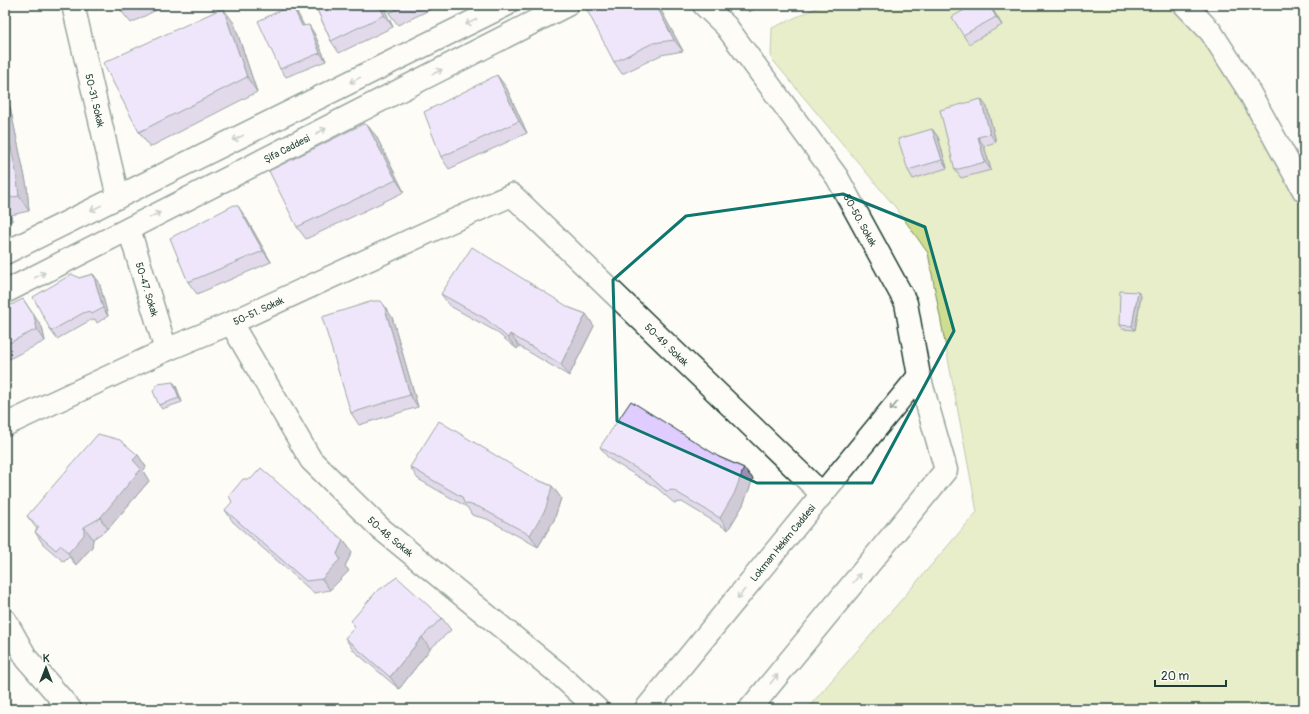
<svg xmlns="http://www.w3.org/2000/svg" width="1309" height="714" font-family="Pangolin,sans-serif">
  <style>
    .green { fill: #cedd90; stroke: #768d62 }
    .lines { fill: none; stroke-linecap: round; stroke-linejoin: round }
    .street-casing { stroke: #1f3d34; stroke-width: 25 }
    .secondary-casing { stroke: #1f3d34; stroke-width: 25 }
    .street { stroke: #fdfcf7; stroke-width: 22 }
    .secondary { stroke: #fdfcf7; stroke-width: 22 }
    .wall { fill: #c0b0db; stroke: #1f3d34 }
    .shaded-wall { fill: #9c90b2; stroke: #1f3d34 }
    .building { fill: #dfcdff; stroke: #1f3d34 }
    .oneway { stroke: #8e9c96 }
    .marked { fill: none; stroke: #0f766e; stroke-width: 3; stroke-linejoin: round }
    .labels { text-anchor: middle; stroke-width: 4; stroke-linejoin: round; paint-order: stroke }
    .street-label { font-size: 10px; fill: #1f3d34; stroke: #fdfcf7 }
  </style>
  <rect width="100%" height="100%" fill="#fdfcf7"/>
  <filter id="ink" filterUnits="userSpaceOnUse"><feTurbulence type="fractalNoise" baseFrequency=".025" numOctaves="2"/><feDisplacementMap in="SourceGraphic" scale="8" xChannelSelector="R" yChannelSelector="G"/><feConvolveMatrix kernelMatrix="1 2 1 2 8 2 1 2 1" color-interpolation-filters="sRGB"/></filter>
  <g filter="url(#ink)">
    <!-- green -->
    <path class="green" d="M823 5H1174L1209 40 1304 207V709H807L977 512 928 253 896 208 771 58 772 28Z"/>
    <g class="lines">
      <!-- street casing -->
      <g class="street-casing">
        <g id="street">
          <path id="s1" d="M73 5 118 197"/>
          <path d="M1185 5 1211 32 1247 88 1304 191"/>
          <path id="s2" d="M129 229 166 350"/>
          <path id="s3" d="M231 323 311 460 380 528 559 674 597 709"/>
          <path id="s4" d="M5 425 166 350 231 323 450 222 512 195 822 494"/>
          <path d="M5 620 27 659 70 709"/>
        </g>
      </g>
      <!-- secondary casing -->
      <g class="secondary-casing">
        <g id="secondary">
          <path id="s5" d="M704 5 726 26 837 177 906 303 919 376 946 470 750 709"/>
          <path d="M5 253 506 5"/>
          <path id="s6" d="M5 292 567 5"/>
          <path id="s7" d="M646 709 919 376"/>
        </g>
      </g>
      <!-- street -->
      <use href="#street" class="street"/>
      <!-- secondary -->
      <use href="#secondary" class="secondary"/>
    </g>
    <!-- wall -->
    <g class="wall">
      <path d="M119 5H166L131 23 122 12Z"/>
      <path d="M292 5 298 14 304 26 314 33 326 61 286 77 280 69Z"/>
      <path d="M315 5H382L393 27 339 53 331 41Z"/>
      <path d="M385 5H440L398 25 389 13Z"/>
      <path d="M592 5H658L683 51 661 55 622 74 614 62Z"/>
      <path d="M744 5H762L749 12Z"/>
      <path d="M993 10 1002 25 969 44 963 35Z"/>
      <path d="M234 23 257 92 150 147 139 132Z"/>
      <path d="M506 87 527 133 449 169 441 157Z"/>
      <path d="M5 101 10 107 27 187 29 211 11 215 12 221 5 222Z"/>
      <path d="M987 107 996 142 984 146 991 170 961 178 955 170Z"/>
      <path d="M367 125 376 136 404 192 306 239 297 227Z"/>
      <path d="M932 129 938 137 947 168 913 179 908 170Z"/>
      <path d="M246 218 271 262 197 294 188 282Z"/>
      <path d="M93 274 99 282 108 316 97 323 95 319 89 321 57 339 51 331 79 278Z"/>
      <path d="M1138 292 1141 296 1135 330 1122 329 1119 325Z"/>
      <path d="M441 294 570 308 586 314 594 326 569 376 519 346 517 349 495 331 450 306Z"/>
      <path d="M5 308 42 327 45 341 5 361Z"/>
      <path d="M392 317 418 407 359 425 351 413Z"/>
      <path d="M173 382 176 386 182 402 162 409 159 405Z"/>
      <path d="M600 447 719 457 744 468 753 479 743 505 728 530 682 502 674 503 657 488 609 459Z"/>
      <path d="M138 455 146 467 143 471 149 481 108 529 93 539 92 547 76 565 69 557 64 562 43 544 35 532 37 529 27 516Z"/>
      <path d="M410 467 533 478 552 486 561 498 554 520 538 547 487 519 472 515 467 507 418 479Z"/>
      <path d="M225 510 343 540 352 552 345 566 349 571 330 590 314 593 233 522Z"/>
      <path d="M442 618 451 630 430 649 399 689 353 650 345 638Z"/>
    </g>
    <!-- shaded-wall -->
    <g class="shaded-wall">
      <path d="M292 5 298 14 308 34 302 26Z"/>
      <path d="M379 5H382L393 27 384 15Z"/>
      <path d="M656 5H658L683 51 674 40Z"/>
      <path d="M989 5 993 10 1002 25 996 17Z"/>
      <path d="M223 8 234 23 257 92 247 77Z"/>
      <path d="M309 25 314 33 326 61 320 53Z"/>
      <path d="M497 75 506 87 527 133 519 121Z"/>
      <path d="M981 99 987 107 996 142 990 134Z"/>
      <path d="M5 101 10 107 27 187 29 211 19 196 5 120Z"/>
      <path d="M367 125 376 136 404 192 396 180Z"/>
      <path d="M932 129 938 137 947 168 942 160Z"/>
      <path d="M978 137 984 146 991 170 985 162Z"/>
      <path d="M5 206 11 215 12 221 5 211Z"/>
      <path d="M238 206 246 218 271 262 263 251Z"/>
      <path d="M93 274 99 282 108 316 103 308Z"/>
      <path d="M1138 292 1141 296 1135 330 1132 326Z"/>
      <path d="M23 299 42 327 45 341 37 329Z"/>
      <path d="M384 305 392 317 418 407 410 395Z"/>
      <path d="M586 314 594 326 569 376 561 364Z"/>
      <path d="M510 334 519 346 517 349 508 338Z"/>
      <path d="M173 382 176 386 182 402 179 398Z"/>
      <path d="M138 455 146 467 143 471 149 481 108 529 100 518 133 460Z"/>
      <path d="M744 468 753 479 743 505 728 530 720 518Z"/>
      <path d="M552 486 561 498 554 520 538 547 530 535Z"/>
      <path d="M84 527 93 539 92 547 76 565 68 553Z"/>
      <path d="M343 540 352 552 345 566 349 571 330 590 322 579 337 554Z"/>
      <path d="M422 637 430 649 399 689 390 677Z"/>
    </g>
    <!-- building -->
    <g class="building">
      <path d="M119 5H135L122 12Z"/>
      <path d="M292 5 302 26 309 25 320 53 280 69 258 21Z"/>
      <path d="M315 5H379L384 15 331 41Z"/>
      <path d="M385 5H406L389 13Z"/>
      <path d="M592 5H656L674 40 653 43 614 62 586 8 592 6Z"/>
      <path d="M973 5H989L996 17 963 35 952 17Z"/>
      <path d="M223 8 247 77 139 132 103 63Z"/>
      <path d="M497 75 519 121 441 157 424 112Z"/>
      <path d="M981 99 990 134 978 137 985 162 955 170 940 110Z"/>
      <path d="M5 120 16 172 19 196 5 199Z"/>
      <path d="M363 124 367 125 396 180 297 227 269 171Z"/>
      <path d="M932 129 942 160 908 170 898 139Z"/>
      <path d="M234 205 238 206 263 251 188 282 170 238Z"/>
      <path d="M472 247 570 308 586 314 561 364 510 334 508 338 486 319 441 294Z"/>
      <path d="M72 274 79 278 93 274 103 308 92 314 89 311 83 313 51 331 33 297Z"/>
      <path d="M1120 291 1138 292 1132 326 1119 325Z"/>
      <path d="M23 299 34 316 37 329 5 345V308Z"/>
      <path d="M373 301H381L384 305 410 395 351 413 322 317Z"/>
      <path d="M173 382 179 398 159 405 153 391 158 384Z"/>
      <path d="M631 401 719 457 744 468 734 494 720 518 673 490 666 491 649 476 600 447Z"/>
      <path d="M439 421 533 478 552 486 546 508 530 535 479 507 464 503 462 497 410 467Z"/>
      <path d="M98 434 120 440 138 455 133 460 141 469 100 518 84 527V535L68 553 61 545 56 550 35 532 39 527 27 516Z"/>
      <path d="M261 468 343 540 337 554 340 559 322 579 306 581 225 510 232 502 229 496 243 479H251Z"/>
      <path d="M397 577 442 618 422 637 390 677 345 638 355 627 351 621 376 592Z"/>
    </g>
    <!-- one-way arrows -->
    <defs><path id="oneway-shaft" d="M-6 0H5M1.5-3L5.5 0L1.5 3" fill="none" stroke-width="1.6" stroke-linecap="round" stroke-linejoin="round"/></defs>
    <g class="oneway">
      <use href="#oneway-shaft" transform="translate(471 22) rotate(154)"/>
      <use href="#oneway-shaft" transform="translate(437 72) rotate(-27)"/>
      <use href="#oneway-shaft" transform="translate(355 80) rotate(154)"/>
      <use href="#oneway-shaft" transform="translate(321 131) rotate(-27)"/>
      <use href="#oneway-shaft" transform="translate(238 138) rotate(154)"/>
      <use href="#oneway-shaft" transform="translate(96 208) rotate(154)"/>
      <use href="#oneway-shaft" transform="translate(155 215) rotate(-27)"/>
      <use href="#oneway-shaft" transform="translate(40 275) rotate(-27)"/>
      <use href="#oneway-shaft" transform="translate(894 406) rotate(129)"/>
      <use href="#oneway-shaft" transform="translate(857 578) rotate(-51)"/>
      <use href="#oneway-shaft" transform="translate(741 594) rotate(129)"/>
      <use href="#oneway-shaft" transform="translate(774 679) rotate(-51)"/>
    </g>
  </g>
  <!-- marked area -->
  <path d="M0 0H1309V714H0ZM843 194 925 227 954 331 872 483H757L617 421 613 280 686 216Z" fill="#fdfcf7" fill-opacity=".55" fill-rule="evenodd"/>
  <path class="marked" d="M843 194 925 227 954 331 872 483H757L617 421 613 280 686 216Z"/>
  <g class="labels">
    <!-- street labels -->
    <g class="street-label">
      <text dy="4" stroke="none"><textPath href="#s1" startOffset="98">50-31. Sokak</textPath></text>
      <text dy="4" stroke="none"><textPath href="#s6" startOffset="316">Şifa Caddesi</textPath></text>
      <text dy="4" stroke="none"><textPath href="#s5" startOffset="267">50-50. Sokak</textPath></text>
      <text dy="4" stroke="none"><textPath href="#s2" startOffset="63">50-47. Sokak</textPath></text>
      <text dy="4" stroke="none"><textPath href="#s4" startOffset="278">50-51. Sokak</textPath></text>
      <text dy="4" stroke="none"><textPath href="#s4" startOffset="772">50-49. Sokak</textPath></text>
      <text dy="4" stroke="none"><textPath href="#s3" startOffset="269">50-48. Sokak</textPath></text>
      <text dy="4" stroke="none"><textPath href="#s7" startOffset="215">Lokman Hekim Caddesi</textPath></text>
    </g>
  </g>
  <!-- margin -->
  <rect width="1309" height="714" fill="none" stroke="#fdfcf7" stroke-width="20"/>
  <rect x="10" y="10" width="1289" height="694" fill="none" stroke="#1f3d34" stroke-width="1.5" filter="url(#ink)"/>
  <!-- north arrow -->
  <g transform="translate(46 668)" stroke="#fdfcf7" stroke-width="3" paint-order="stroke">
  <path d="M0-3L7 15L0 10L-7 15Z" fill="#1f3d34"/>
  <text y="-6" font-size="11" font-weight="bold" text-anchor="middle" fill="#1f3d34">K</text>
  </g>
  <!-- scale -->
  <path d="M1155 680v6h71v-6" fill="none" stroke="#1f3d34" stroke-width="2"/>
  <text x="1161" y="680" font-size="12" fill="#1f3d34" stroke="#fdfcf7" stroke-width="3" paint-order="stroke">20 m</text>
</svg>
